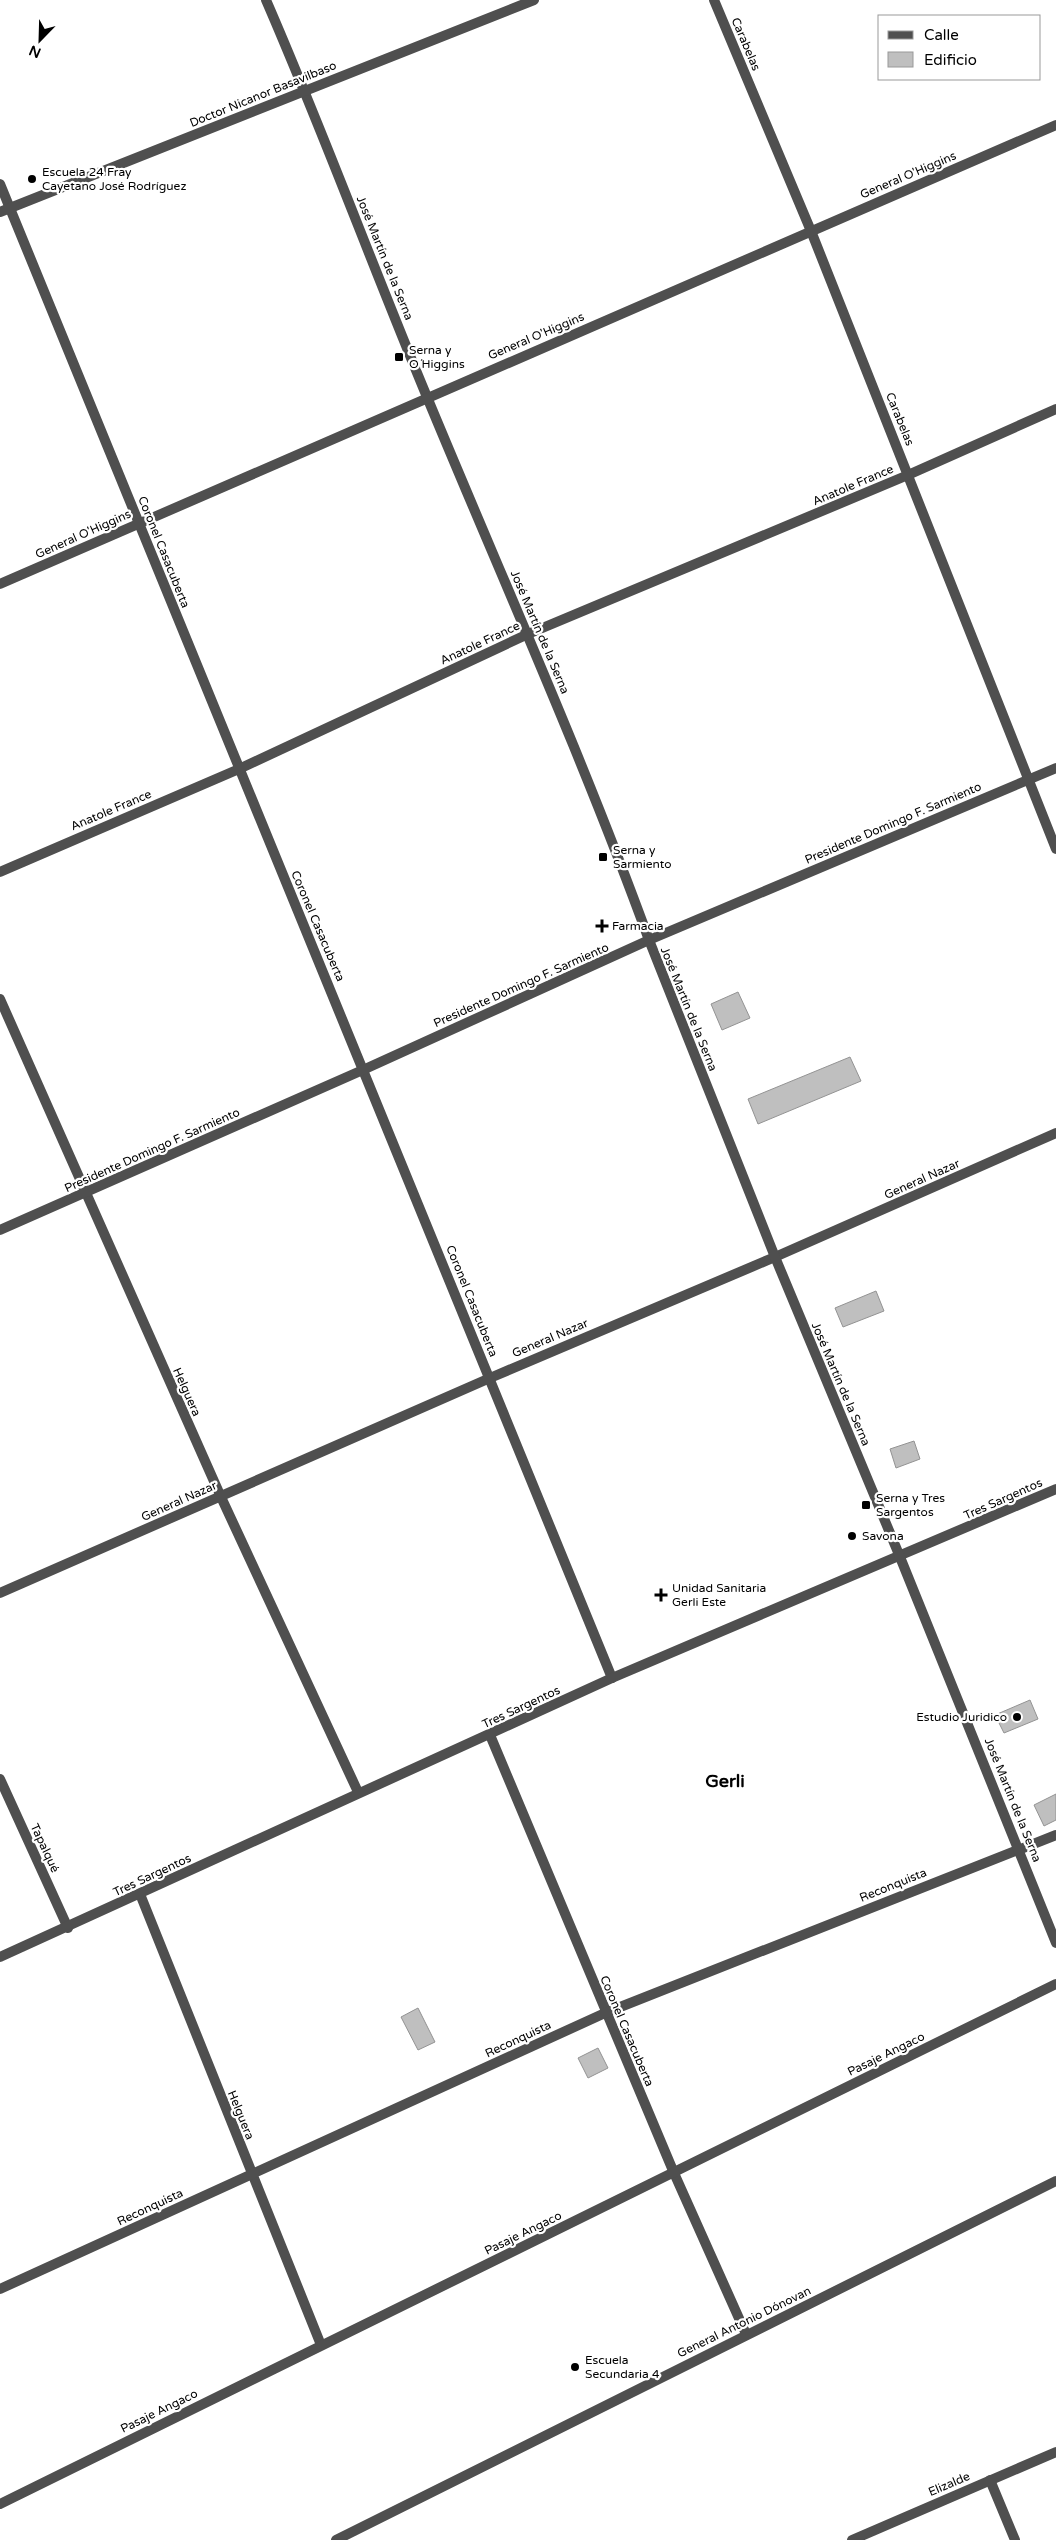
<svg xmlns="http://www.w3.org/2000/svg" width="1056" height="2540" font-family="'Varela Round',sans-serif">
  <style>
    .building { fill: #bfbfbf; stroke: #939393 }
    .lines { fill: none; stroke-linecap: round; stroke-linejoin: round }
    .minor { stroke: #4f4f4f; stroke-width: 10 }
    .tertiary { stroke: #4f4f4f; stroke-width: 10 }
    .poi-dot { fill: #000; stroke: #fff; stroke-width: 2 }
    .labels { text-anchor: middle; stroke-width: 4.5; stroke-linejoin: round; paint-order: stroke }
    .street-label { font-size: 12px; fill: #000; stroke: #fff }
    .poi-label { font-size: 12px; fill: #000; stroke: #fff; text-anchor: start }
    .district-label { font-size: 18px; font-weight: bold; fill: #000; stroke: #fff }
  </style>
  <rect width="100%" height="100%" fill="#fff"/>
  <!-- building -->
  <g class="building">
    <path d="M738 992 750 1018 722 1030 711 1004Z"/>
    <path d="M850 1057 861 1081 758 1124 748 1099Z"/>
    <path d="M876 1291 884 1311 843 1327 835 1308Z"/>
    <path d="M914 1441 920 1459 896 1468 890 1449Z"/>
    <path d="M1030 1700 1038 1719 1004 1733 995 1715Z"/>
    <path d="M1056 1794V1820L1044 1826 1034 1805Z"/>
    <path d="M418 2008 435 2042 418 2050 401 2017Z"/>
    <path d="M598 2048 608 2068 588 2078 578 2058Z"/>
  </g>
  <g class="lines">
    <!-- minor -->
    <g class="minor">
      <path d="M266 0C323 131 372 265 427 397 502 578 582 756 649 940"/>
      <path d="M714 0 811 231 1056 849"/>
      <path d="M0 184 612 1678"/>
      <path d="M0 212 534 0"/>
      <path d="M0 584 1056 125"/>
      <path d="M0 872 239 769 528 634 908 475 1056 409"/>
      <path d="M0 999 221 1497 358 1792"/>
      <path d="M0 1593 490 1378 775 1257 1056 1133"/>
      <path d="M490 1735 674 2173 746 2334"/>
      <path d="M0 1779 68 1928"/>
      <path d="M140 1894 321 2345"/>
      <path d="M0 1957 612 1678 1056 1489"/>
      <path d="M0 2289 605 2013 1056 1835"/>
      <path d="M990 2480 1015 2540"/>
      <path d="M0 2504 1056 1984"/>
      <path d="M336 2540 1056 2181"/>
      <path d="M852 2540 1056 2452"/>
    </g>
    <!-- tertiary -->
    <g class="tertiary">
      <path d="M649 940 775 1257 900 1557 1056 1943"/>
      <path d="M0 1230 365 1069 649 940 1056 768"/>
    </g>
  </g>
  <!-- markers -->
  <g class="poi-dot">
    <circle cx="32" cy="179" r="5"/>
    <rect x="394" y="352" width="10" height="10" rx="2.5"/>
    <rect x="598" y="852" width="10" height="10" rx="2.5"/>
    <path d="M599.5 918.5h5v5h5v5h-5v5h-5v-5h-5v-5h5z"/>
    <rect x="861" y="1500" width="10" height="10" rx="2.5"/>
    <circle cx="852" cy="1536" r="5"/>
    <path d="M658.5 1587.5h5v5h5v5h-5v5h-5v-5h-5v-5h5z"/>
    <circle cx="1017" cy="1717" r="5"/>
    <circle cx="575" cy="2367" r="5"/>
  </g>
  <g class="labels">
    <!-- street labels -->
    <g class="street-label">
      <text transform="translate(746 44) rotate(67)" y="4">Carabelas</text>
      <text transform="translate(263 94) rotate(-22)" y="4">Doctor Nicanor Basavilbaso</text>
      <text transform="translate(908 175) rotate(-23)" y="4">General O'Higgins</text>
      <text transform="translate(385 258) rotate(68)" y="4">José Martín de la Serna</text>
      <text transform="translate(536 336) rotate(-23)" y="4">General O'Higgins</text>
      <text transform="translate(900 419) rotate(68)" y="4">Carabelas</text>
      <text transform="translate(853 485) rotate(-23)" y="4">Anatole France</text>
      <text transform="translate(83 534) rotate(-24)" y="4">General O'Higgins</text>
      <text transform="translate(164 552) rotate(68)" y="4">Coronel Casacuberta</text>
      <text transform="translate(540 632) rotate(67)" y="4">José Martín de la Serna</text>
      <text transform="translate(480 643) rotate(-25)" y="4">Anatole France</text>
      <text transform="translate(111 810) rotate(-23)" y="4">Anatole France</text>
      <text transform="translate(893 823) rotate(-23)" y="4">Presidente Domingo F. Sarmiento</text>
      <text transform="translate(318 926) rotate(67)" y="4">Coronel Casacuberta</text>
      <text transform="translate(521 985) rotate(-24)" y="4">Presidente Domingo F. Sarmiento</text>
      <text transform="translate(689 1009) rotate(68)" y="4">José Martín de la Serna</text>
      <text transform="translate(152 1150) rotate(-24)" y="4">Presidente Domingo F. Sarmiento</text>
      <text transform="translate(922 1179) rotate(-24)" y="4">General Nazar</text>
      <text transform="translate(472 1301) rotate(68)" y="4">Coronel Casacuberta</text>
      <text transform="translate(550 1338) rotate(-23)" y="4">General Nazar</text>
      <text transform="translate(841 1384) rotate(67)" y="4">José Martín de la Serna</text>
      <text transform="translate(187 1392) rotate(66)" y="4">Helguera</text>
      <text transform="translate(1003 1499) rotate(-24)" y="4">Tres Sargentos</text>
      <text transform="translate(179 1501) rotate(-24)" y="4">General Nazar</text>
      <text transform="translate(521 1707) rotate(-25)" y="4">Tres Sargentos</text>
      <text transform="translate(1013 1800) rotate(68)" y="4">José Martín de la Serna</text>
      <text transform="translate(45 1848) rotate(65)" y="4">Tapalqué</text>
      <text transform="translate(152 1875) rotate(-25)" y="4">Tres Sargentos</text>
      <text transform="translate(893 1885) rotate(-22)" y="4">Reconquista</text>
      <text transform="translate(627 2031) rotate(67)" y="4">Coronel Casacuberta</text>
      <text transform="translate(518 2039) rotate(-25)" y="4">Reconquista</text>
      <text transform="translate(886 2054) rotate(-26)" y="4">Pasaje Angaco</text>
      <text transform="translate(241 2115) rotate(68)" y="4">Helguera</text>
      <text transform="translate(150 2207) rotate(-25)" y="4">Reconquista</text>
      <text transform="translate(523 2233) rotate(-26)" y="4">Pasaje Angaco</text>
      <text transform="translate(744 2322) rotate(-26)" y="4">General Antonio Dónovan</text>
      <text transform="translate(159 2411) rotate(-26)" y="4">Pasaje Angaco</text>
      <text transform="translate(949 2484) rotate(-23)" y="4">Elizalde</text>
    </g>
    <!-- poi labels -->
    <g class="poi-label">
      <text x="42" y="176">Escuela 24 Fray<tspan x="42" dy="14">Cayetano José Rodríguez</tspan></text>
      <text x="409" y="354">Serna y<tspan x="409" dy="14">O´Higgins</tspan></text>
      <text x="613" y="854">Serna y<tspan x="613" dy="14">Sarmiento</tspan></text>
      <text x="612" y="930">Farmacia</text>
      <text x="876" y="1502">Serna y Tres<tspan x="876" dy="14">Sargentos</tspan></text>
      <text x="862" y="1540">Savona</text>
      <text x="672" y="1592">Unidad Sanitaria<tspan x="672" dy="14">Gerli Este</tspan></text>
      <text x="1007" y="1721" text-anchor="end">Estudio Juridico</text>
      <text x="585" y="2364">Escuela<tspan x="585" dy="14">Secundaria 4</tspan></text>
    </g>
    <!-- district labels -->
    <g class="district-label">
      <text x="725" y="1787">Gerli</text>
    </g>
  </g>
  <!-- legend -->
  <rect x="878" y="15" width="162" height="65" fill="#ffffff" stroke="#999999"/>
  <rect x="888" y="31" width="25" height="8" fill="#4f4f4f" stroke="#999999"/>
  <text x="924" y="40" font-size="15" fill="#000000">Calle</text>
  <rect x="888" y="52" width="25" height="15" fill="#bfbfbf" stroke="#999999"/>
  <text x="924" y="65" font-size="15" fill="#000000">Edificio</text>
  <!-- north arrow -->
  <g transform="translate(40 40) rotate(203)" stroke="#ffffff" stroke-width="4" paint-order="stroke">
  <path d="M0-4L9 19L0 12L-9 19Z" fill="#000000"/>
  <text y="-8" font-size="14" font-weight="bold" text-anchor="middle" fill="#000000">N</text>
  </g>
</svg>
